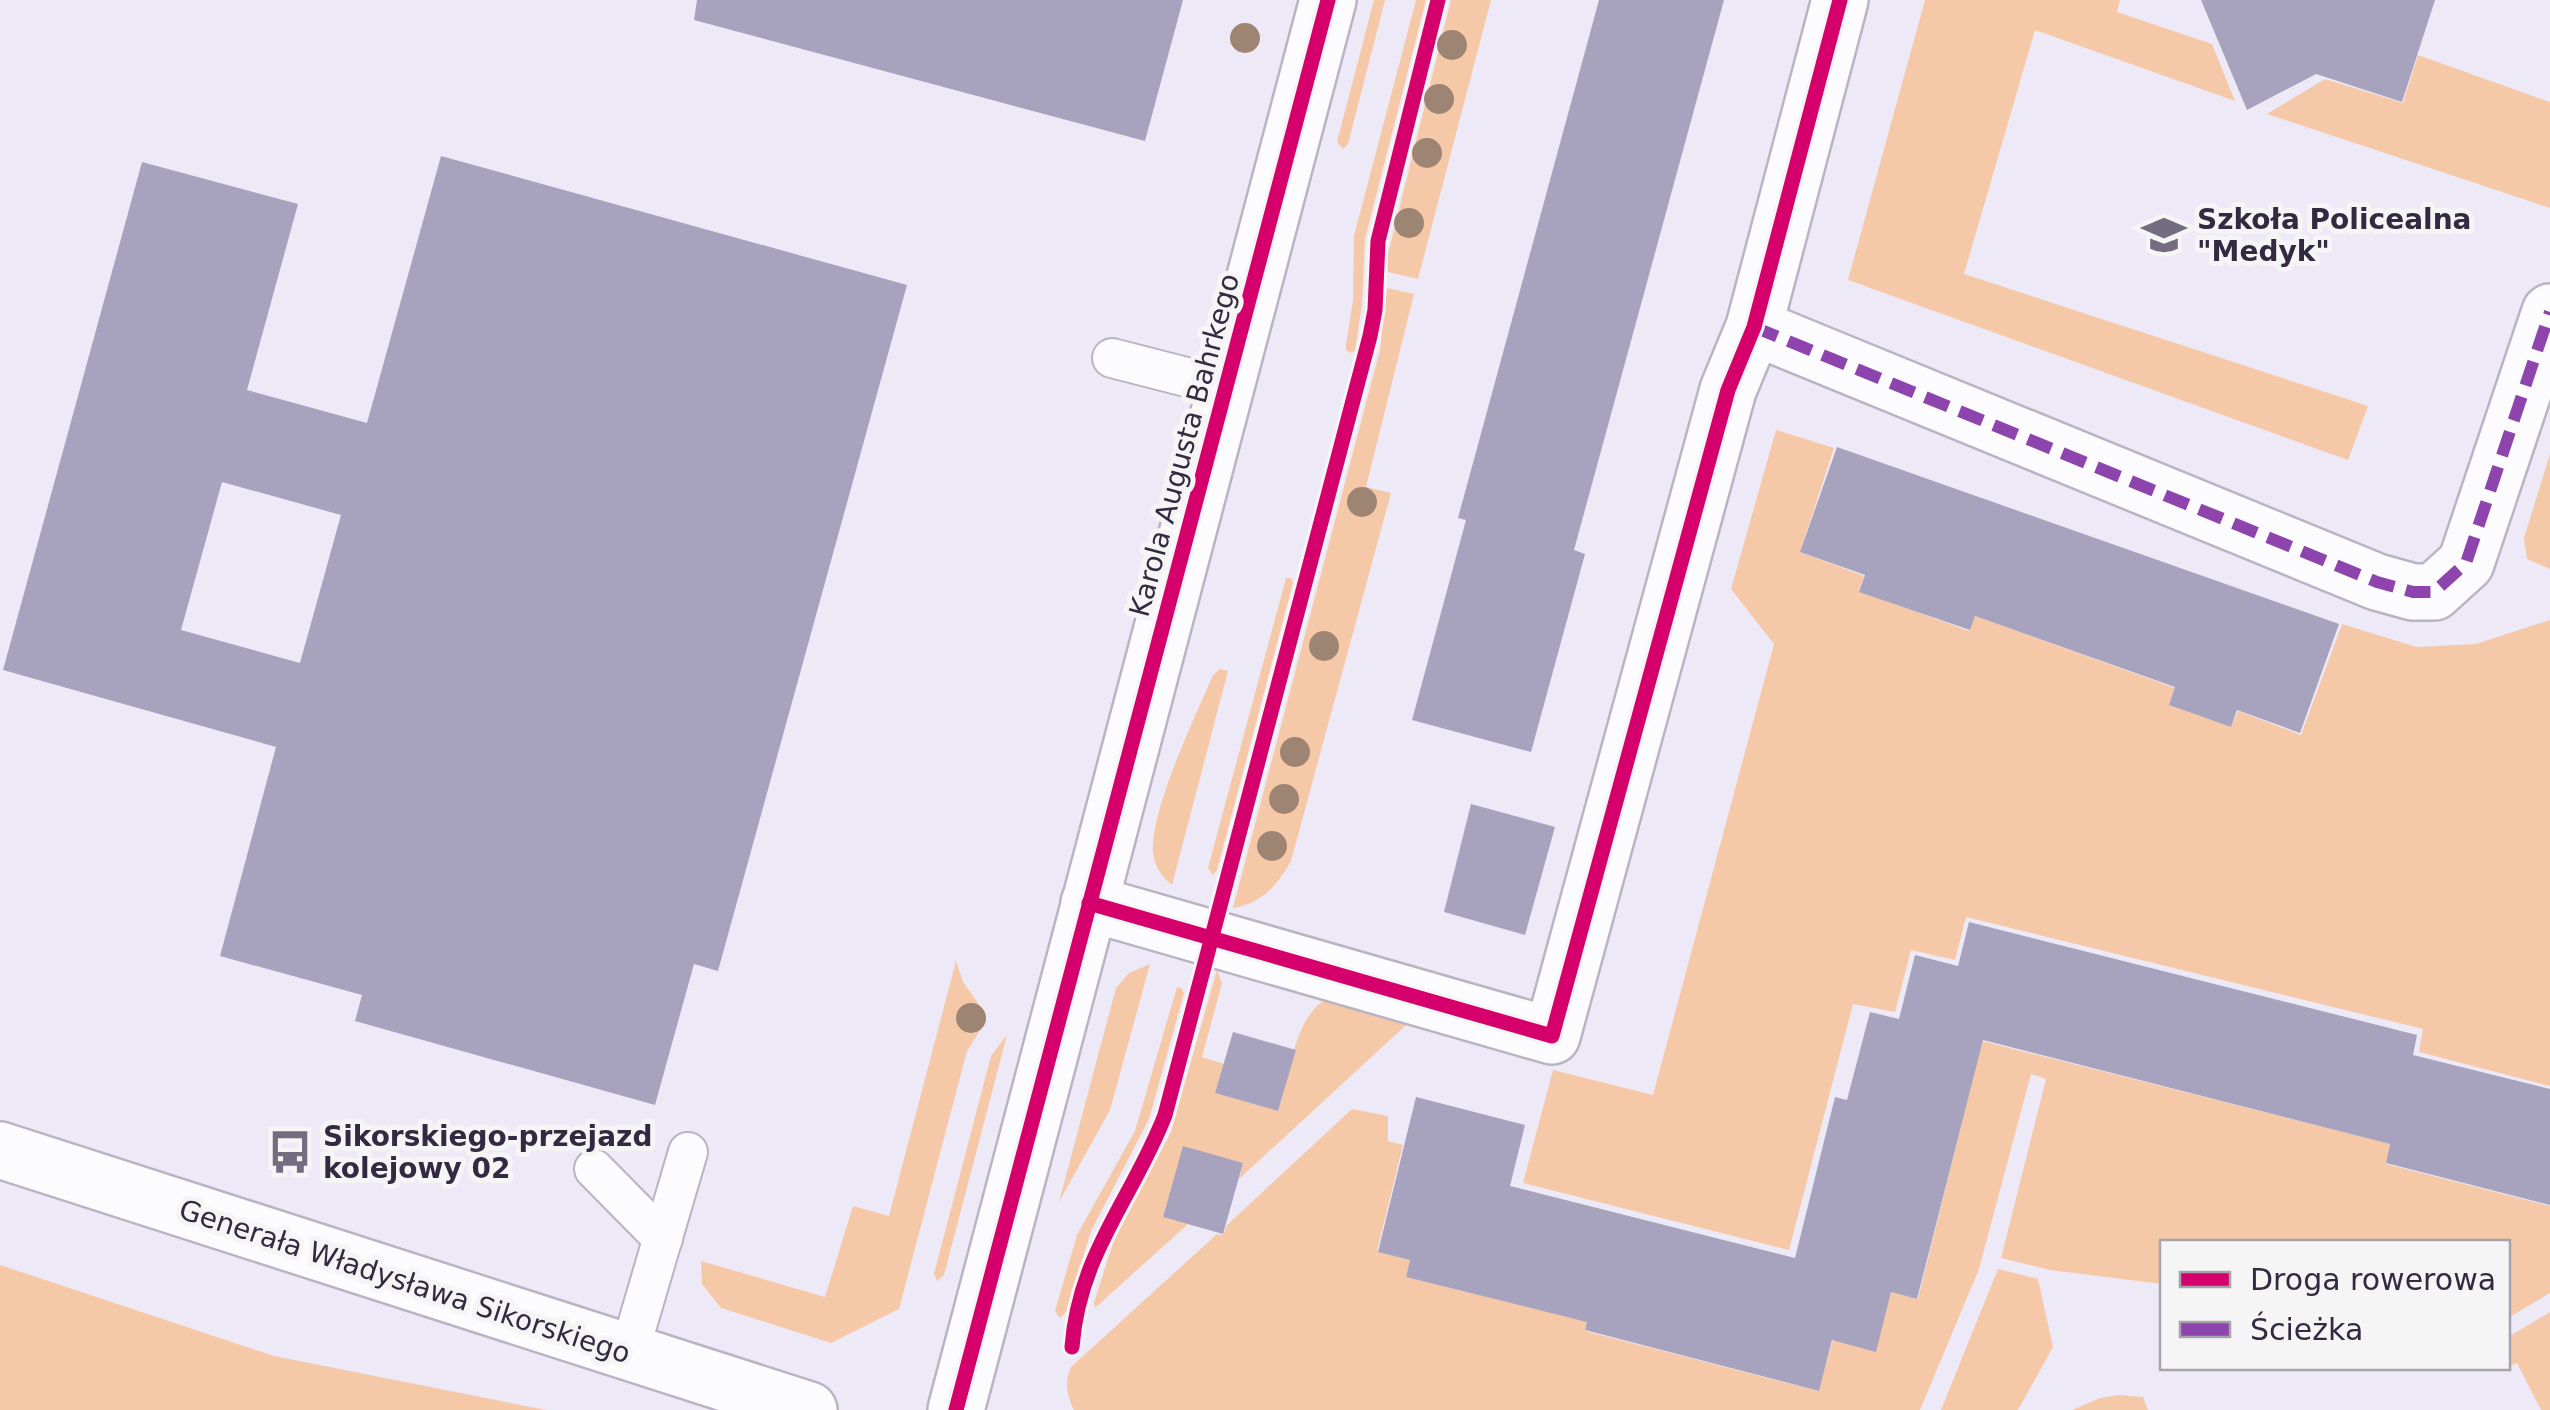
<svg xmlns="http://www.w3.org/2000/svg" width="2550" height="1410" font-family="'DejaVu Sans',sans-serif">
  <style>
    .green { fill: #f5c9a7 }
    .building { fill: #a7a3be; fill-rule: evenodd }
    .lines { fill: none; stroke-linecap: round; stroke-linejoin: round }
    .service-casing { stroke: #bab3c4; stroke-width: 42 }
    .minor-casing { stroke: #bab3c4; stroke-width: 60 }
    .tertiary-casing { stroke: #bab3c4; stroke-width: 60 }
    .service { stroke: #fcfcfe; stroke-width: 38 }
    .minor { stroke: #fcfcfe; stroke-width: 55 }
    .tertiary { stroke: #fcfcfe; stroke-width: 55 }
    .quiet { stroke: #8e44ad; stroke-width: 12; stroke-dasharray: 25 12; stroke-linecap: butt }
    .cycleway-casing { stroke: #f5f5f5; stroke-width: 21 }
    .cycleway { stroke: #d6006c; stroke-width: 15 }
    .tree { fill: #9e8573 }
    .labels { text-anchor: middle; stroke-width: 10; stroke-linejoin: round; paint-order: stroke }
    .poi-label { font-size: 28px; font-weight: bold; fill: #332941; stroke: #f5f5f5; text-anchor: start }
    .street-label { font-size: 28px; fill: #332941; stroke: #f5f5f5 }
  </style>
  <rect width="100%" height="100%" fill="#eee9f7"/>
  <!-- green -->
  <g class="green">
    <path d="M1374 0H1385L1348 144 1343 149 1337 142Z"/>
    <path d="M1416 0H1426L1365 239 1362 304 1355 350 1351 353 1346 350V345L1353 300 1354 236Z"/>
    <path d="M1451 0H1491L1418 279 1388 272V254Z"/>
    <path d="M1925 0H2120L2117 12 2212 44 2235 101 2035 30 1964 274 2368 406 2348 460 1848 280Z"/>
    <path d="M2418 55 2550 102V208L2267 114 2325 79 2403 103Z"/>
    <path d="M1387 288 1414 294 1366 487 1391 493 1291 861C1278 885 1261 904 1233 908L1380 350Z"/>
    <path d="M1776 430 1834 448 1800 552 1864 576 1859 591 1969 631 1975 616 2175 688 2169 705 2231 727 2238 711 2301 735 2342 624 2417 647 2476 644 2550 620V1086L2419 1052 2423 1029 1966 917 1955 960 1911 950 1895 1012 1853 1004 1789 1250 1523 1183 1553 1070 1653 1095 1774 644 1731 589Z"/>
    <path d="M2550 454V569L2527 559 2524 538Z"/>
    <path d="M1286 578H1291L1293 583 1217 870 1213 875 1208 868Z"/>
    <path d="M1220 669 1228 671 1172 885C1162 877 1154 866 1153 852 1151 807 1195 718 1213 675Z"/>
    <path d="M956 961 963 982 985 1013 986 1021 967 1051 899 1309 831 1343 721 1308 702 1284 701 1261 825 1297 853 1206 889 1216Z"/>
    <path d="M1150 964 1110 1110 1059 1202 1116 988 1129 973Z"/>
    <path d="M1217 970 1222 983 1202 1057 1224 1064 1215 1093 1278 1111C1291 1076 1292 1020 1326 999L1417 1015 1239 1179 1243 1163 1183 1147 1163 1217 1188 1224 1095 1308 1094 1303 1114 1240 1171 1132Z"/>
    <path d="M1177 987 1181 988 1184 993 1149 1119 1091 1231 1066 1312 1060 1318 1055 1311 1077 1235 1135 1131Z"/>
    <path d="M1007 1035 944 1275 937 1281 934 1274 991 1056Z"/>
    <path d="M1982 1041 2390 1144 2386 1164 2550 1206V1293L2508 1318V1242H2162V1284L2050 1270 2001 1258 2046 1079 2031 1074 1979 1269 1920 1410H1074C1067 1396 1064 1382 1071 1367L1217 1234 1223 1235 1227 1225 1352 1109 1388 1116V1141L1403 1145 1377 1251 1410 1260 1406 1277 1520 1305 1590 1309 1585 1331 1818 1391 1833 1340 1875 1351 1891 1292 1918 1299Z"/>
    <path d="M0 1265 274 1356 546 1410H0Z"/>
    <path d="M1998 1269 2038 1279 2053 1347 2018 1410H1941Z"/>
    <path d="M2550 1312V1410H2541L2517 1363 2508 1367V1337Z"/>
    <path d="M2119 1395 2143 1397 2148 1410H2072L2100 1398Z"/>
  </g>
  <!-- building -->
  <g class="building">
    <path d="M697 0H1183L1145 141 694 20Z"/>
    <path d="M1599 0H1724L1574 550 1585 554 1531 752 1412 720 1466 520 1458 518Z"/>
    <path d="M2201 0H2435L2402 102 2316 74 2247 110Z"/>
    <path d="M441 156 907 285 718 971 694 964 655 1105 355 1021 362 995 220 956 276 747 3 670 142 162 298 204 247 390 367 423ZM222 482 341 515 300 663 181 630Z"/>
    <path d="M1837 447 2339 624 2300 733 2237 710 2231 727 2169 705 2175 687 1975 616 1970 630 1859 592 1865 575 1800 552Z"/>
    <path d="M1471 804 1555 827 1525 935 1444 912Z"/>
    <path d="M1969 922 2417 1035 2413 1055 2550 1089V1205L2386 1163 2390 1144 1983 1040 1917 1299 1891 1292 1876 1352 1832 1340 1819 1391 1585 1330 1587 1322 1406 1277 1410 1260 1378 1252 1416 1097 1525 1125 1510 1186 1795 1258 1835 1097 1847 1100 1870 1012 1899 1019 1915 955 1958 966Z"/>
    <path d="M1233 1032 1296 1050 1278 1111 1215 1093Z"/>
    <path d="M1183 1146 1243 1163 1223 1234 1163 1217Z"/>
  </g>
  <g class="lines">
    <!-- service casing -->
    <g class="service-casing">
      <g id="service">
        <path d="M1112 358 1225 387"/>
        <path d="M594 1169 663 1239"/>
        <path d="M629 1353 688 1152"/>
      </g>
    </g>
    <!-- minor casing -->
    <g class="minor-casing">
      <g id="minor">
        <path d="M1754 327 2377 582 2413 592H2434L2466 563 2550 312"/>
        <path d="M1089 903 1552 1036 1728 390 1754 327 1840 0"/>
      </g>
    </g>
    <!-- tertiary casing -->
    <g class="tertiary-casing">
      <g id="tertiary">
        <path d="M0 1150 809 1410"/>
        <path d="M956 1410 1328 0"/>
      </g>
    </g>
    <!-- service -->
    <use href="#service" class="service"/>
    <!-- minor -->
    <use href="#minor" class="minor"/>
    <!-- tertiary -->
    <use href="#tertiary" class="tertiary"/>
    <!-- quiet -->
    <path class="quiet" d="M1754 327 2377 582 2413 592H2434L2466 563 2550 312"/>
    <!-- cycleway casing -->
    <g class="cycleway-casing">
      <g id="cycleway">
        <path d="M1089 903 1552 1036 1728 390 1754 327 1840 0"/>
        <path d="M1072 1347C1079 1253 1133 1198 1165 1115L1370 336 1375 310 1378 241 1438 0"/>
        <path d="M956 1410 1328 0"/>
      </g>
    </g>
    <!-- cycleway -->
    <use href="#cycleway" class="cycleway"/>
  </g>
  <!-- trees -->
  <g class="tree">
    <circle cx="1245" cy="38" r="15"/>
    <circle cx="1452" cy="45" r="15"/>
    <circle cx="1439" cy="99" r="15"/>
    <circle cx="1427" cy="153" r="15"/>
    <circle cx="1409" cy="223" r="15"/>
    <circle cx="1362" cy="502" r="15"/>
    <circle cx="1324" cy="646" r="15"/>
    <circle cx="1295" cy="752" r="15"/>
    <circle cx="1284" cy="799" r="15"/>
    <circle cx="1272" cy="846" r="15"/>
    <circle cx="971" cy="1018" r="15"/>
  </g>
  <!-- icons -->
  <defs>
    <g id="school-bare" transform="scale(3.45)"><path d="M0-5L7-2L0 1L-7-2ZM-4 1L0 2.5L4 1V4Q0 6-4 4Z" fill="#746c81" stroke="#f5f5f5" stroke-width="2.5" paint-order="stroke"/></g>
    <g id="bus-bare" transform="scale(3.45)"><path d="M-5-6H5V4H4V6H2V4H-2V6H-4V4H-5ZM-3.5-4V0h7V-4ZM-3.5 1.2v1.5H-2V1.2ZM2 1.2v1.5H3.5V1.2Z" fill="#746c81" stroke="#f5f5f5" stroke-width="2.5" paint-order="stroke"/></g>
  </defs>
  <g fill-rule="evenodd">
    <use href="#school-bare" x="2164" y="235"/>
    <use href="#bus-bare" x="290" y="1152"/>
  </g>
  <g class="labels">
    <!-- poi labels -->
    <g class="poi-label">
      <text x="2197" y="229">Szkoła Policealna<tspan x="2197" dy="32">"Medyk"</tspan></text>
      <text x="323" y="1146">Sikorskiego-przejazd<tspan x="323" dy="32">kolejowy 02</tspan></text>
    </g>
    <!-- street labels -->
    <g class="street-label">
      <text transform="translate(1184 445) rotate(-75)" y="10">Karola Augusta Bahrkego</text>
      <text transform="translate(405 1281) rotate(18)" y="10">Generała Władysława Sikorskiego</text>
    </g>
  </g>
  <!-- legend -->
  <rect x="2160" y="1240" width="350" height="130" fill="#f5f5f5" stroke="#a7a3ad" stroke-width="2.5"/>
  <rect x="2180" y="1272" width="50" height="15" fill="#d6006c" stroke="#a7a3ad" stroke-width="2.5"/>
  <text x="2250" y="1290" font-size="30" fill="#332941">Droga rowerowa</text>
  <rect x="2180" y="1322" width="50" height="15" fill="#8e44ad" stroke="#a7a3ad" stroke-width="2.5"/>
  <text x="2250" y="1340" font-size="30" fill="#332941">Ścieżka</text>
</svg>
